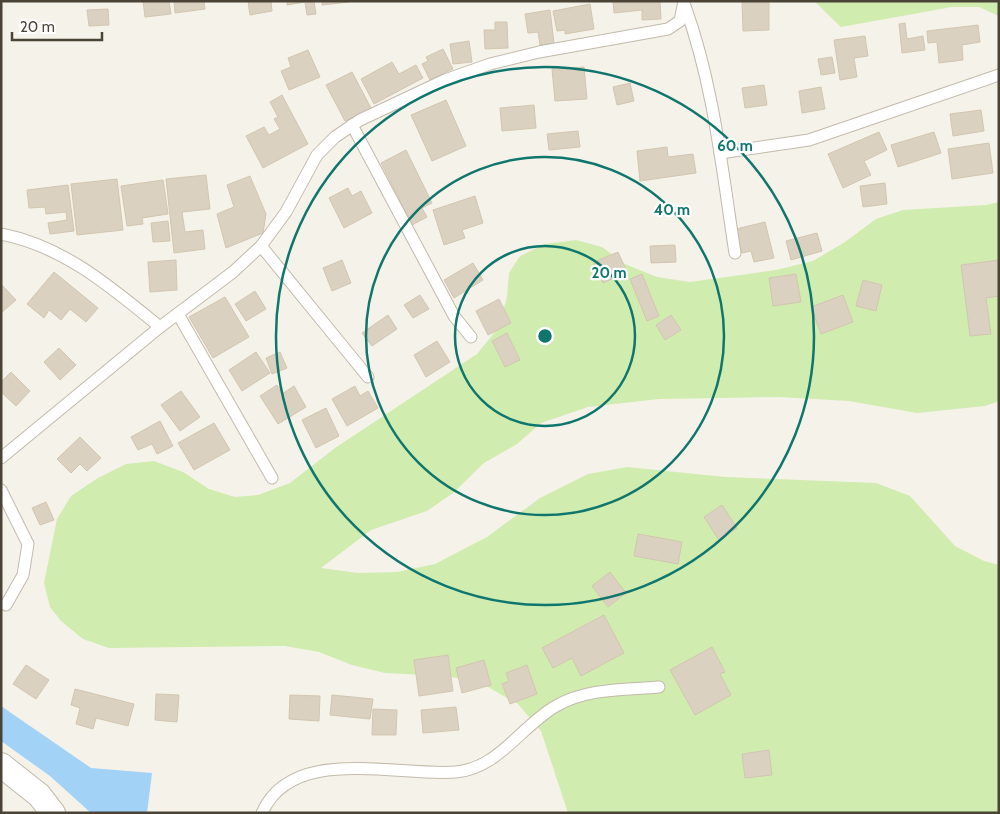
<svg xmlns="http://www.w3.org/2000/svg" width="1000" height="814" font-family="Cabin,sans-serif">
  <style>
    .green { fill: #d0ecaf }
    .water { fill: #a2d2f6 }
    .building { fill: #dbd1c0; stroke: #d3c6b0 }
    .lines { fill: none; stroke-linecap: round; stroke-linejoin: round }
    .lane-casing { stroke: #c2baab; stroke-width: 13 }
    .street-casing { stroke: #c2baab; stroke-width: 26 }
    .lane { stroke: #fff; stroke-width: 11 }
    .street { stroke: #fff; stroke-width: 24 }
    .ring { fill: none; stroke: #0f766e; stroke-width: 2.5 }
    .centre { fill: #0f766e; stroke: #fff; stroke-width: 2.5 }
    .ring-label { font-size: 15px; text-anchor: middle; font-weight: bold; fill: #0f766e; stroke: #fff; stroke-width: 4.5; stroke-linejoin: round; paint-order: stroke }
  </style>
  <rect width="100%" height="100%" fill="#f5f2e9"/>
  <!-- green -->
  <g class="green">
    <path d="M814 1H999V16L979 7H952L841 27Z"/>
    <path d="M999 202V401L985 406 917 413 849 401 779 397 659 399 588 407 541 423 517 444 484 463 453 493 427 511 371 530 321 568 358 573 397 572 435 564 487 537 540 498 588 474 627 467 725 477 876 483 910 496 955 546 984 561 999 565V813H568L541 731 518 704 479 682 446 676 385 673 352 665 319 652 285 646 109 648 83 639 61 621 50 607 44 583 57 519 71 496 98 478 126 464 154 461 183 472 209 489 235 497 258 495 290 483 335 448 477 354 499 327 507 297 509 273 520 256 545 244 576 240 602 247 625 264 657 277 690 282 776 270 813 261 845 242 876 219 903 210 986 205Z"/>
  </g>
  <!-- water -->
  <path class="water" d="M1 706 91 768 152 773 147 813H91L50 776 1 741Z"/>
  <!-- building -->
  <g class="building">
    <path d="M143 1H169L171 14 145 17Z"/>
    <path d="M174 1H204L205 9 175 13Z"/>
    <path d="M248 1H271L272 11 250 15Z"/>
    <path d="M287 1H314L316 14 307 15 305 2 287 5Z"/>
    <path d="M322 1H349V2L322 5Z"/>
    <path d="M613 1H660L661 19 642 20V10L614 13Z"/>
    <path d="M742 1H769V30L743 31Z"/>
    <path d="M590 4 594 29 565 34V30L557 31 553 11Z"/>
    <path d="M108 9 109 25 89 26 87 10Z"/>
    <path d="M550 10 554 43 540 45 538 32 528 33 525 14Z"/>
    <path d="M495 22H507L508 48 485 49 484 30H495Z"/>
    <path d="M905 23 907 39 923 36 925 50 902 53 899 24Z"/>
    <path d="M978 25 980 42 962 45 963 60 939 63 937 42 928 43 927 31Z"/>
    <path d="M865 36 868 56 854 58 857 77 840 80 834 40Z"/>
    <path d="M469 41 472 62 453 64 450 44Z"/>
    <path d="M443 49 453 69 430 80 422 64 428 61 426 57Z"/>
    <path d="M308 50 320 77 289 90 281 71 291 67 288 58Z"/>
    <path d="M832 57 835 73 821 75 818 59Z"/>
    <path d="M392 62 399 74 416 65 423 78 374 104 361 79Z"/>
    <path d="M584 67 587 99 555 101 552 69Z"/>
    <path d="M352 72 371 108 345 121 326 85Z"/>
    <path d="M630 83 634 101 617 105 613 87Z"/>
    <path d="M764 85 767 105 745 108 742 88Z"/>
    <path d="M821 87 825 109 802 113 799 91Z"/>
    <path d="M282 95 308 144 263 168 246 136 264 127 269 135 280 129 274 119 278 117 270 102Z"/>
    <path d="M446 100 466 146 432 161 411 115Z"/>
    <path d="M534 105 536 128 502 131 500 108Z"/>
    <path d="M981 110 984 131 953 136 950 114Z"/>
    <path d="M578 131 580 147 549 150 547 134Z"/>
    <path d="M879 132 887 150 864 161 871 175 843 188 828 154Z"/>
    <path d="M934 132 941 153 898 167 891 145Z"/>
    <path d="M989 143 993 173 952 179 948 149Z"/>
    <path d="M667 147 668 157 693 154 696 173 640 181 637 151Z"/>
    <path d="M406 150 432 203 422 208 427 217 412 225 381 163Z"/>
    <path d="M206 175 210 209 182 212 185 232 203 230 205 249 174 253 166 179Z"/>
    <path d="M250 176 266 214 263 233 226 248 217 214 234 207 227 185Z"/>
    <path d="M117 179 123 230 77 235 71 184Z"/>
    <path d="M163 180 168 214 142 218 143 224 127 226 121 186Z"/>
    <path d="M885 183 887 204 863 207 860 186Z"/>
    <path d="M68 185 74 231 50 234 48 223 67 220 66 212 46 214 45 207 29 208 27 190Z"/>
    <path d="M348 188 352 196 361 191 372 213 344 228 329 198Z"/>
    <path d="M475 196 483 223 462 230 465 238 444 245 433 210Z"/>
    <path d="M168 221 170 241 153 242 151 223Z"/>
    <path d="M765 222 774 258 754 262 751 251 742 253 736 229Z"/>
    <path d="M817 233 822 251 791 260 786 241Z"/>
    <path d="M675 245 676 262 651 263 650 246Z"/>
    <path d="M618 252 627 272 603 283 594 262Z"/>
    <path d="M176 260 177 290 150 292 148 262Z"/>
    <path d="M342 260 351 283 332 291 323 268Z"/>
    <path d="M999 260V296L986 298 991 334 970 336 961 265Z"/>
    <path d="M473 263 483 280 454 298 444 280Z"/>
    <path d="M54 272 98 308 86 322 70 309 61 320 49 310 44 318 27 304Z"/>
    <path d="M642 274 659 316 647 321 630 279Z"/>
    <path d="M796 274 801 302 773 306 769 278Z"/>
    <path d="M863 280 882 285 876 311 856 306Z"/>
    <path d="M1 284 16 300 1 313Z"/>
    <path d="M255 291 266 309 246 321 235 304Z"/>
    <path d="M420 295 429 309 413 318 404 305Z"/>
    <path d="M843 295 853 322 821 334 811 307Z"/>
    <path d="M225 297 249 337 213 358 189 317Z"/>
    <path d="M499 299 511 323 488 335 476 311Z"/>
    <path d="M388 315 397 329 372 346 362 333Z"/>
    <path d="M671 315 681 330 665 340 656 325Z"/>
    <path d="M507 333 520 360 505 367 492 341Z"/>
    <path d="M437 341 450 362 426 377 414 355Z"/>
    <path d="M59 348 76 365 60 380 44 362Z"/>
    <path d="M256 352 270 373 242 391 229 370Z"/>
    <path d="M280 352 287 368 272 374 266 358Z"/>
    <path d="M11 372 30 391 16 406 1 392V382Z"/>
    <path d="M277 385 282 394 294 386 306 407 278 424 260 396Z"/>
    <path d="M355 386 360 396 368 391 378 408 347 426 332 399Z"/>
    <path d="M181 391 200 417 180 431 161 405Z"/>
    <path d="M326 408 339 436 316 448 302 420Z"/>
    <path d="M160 421 173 446 157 454 152 444 138 450 131 437Z"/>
    <path d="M214 423 230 450 194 470 178 443Z"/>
    <path d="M80 437 101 458 87 471 80 464 71 473 57 459Z"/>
    <path d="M46 502 54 520 40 525 32 508Z"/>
    <path d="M722 505 737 528 719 540 704 517Z"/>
    <path d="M638 534 682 542 678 564 634 556Z"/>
    <path d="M610 572 626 593 608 607 592 586Z"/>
    <path d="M604 615 624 653 581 676 572 658 553 668 542 648Z"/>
    <path d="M712 647 725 672 720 674 731 695 695 715 670 670Z"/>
    <path d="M448 655 453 691 419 696 414 660Z"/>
    <path d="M484 660 491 685 462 693 456 668Z"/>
    <path d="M26 665 49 680 36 699 13 684Z"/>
    <path d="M527 665 537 694 510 704 502 684 509 681 506 673Z"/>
    <path d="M75 689 134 704 128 726 96 718 93 729 76 724 80 708 71 705Z"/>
    <path d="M156 694 179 695 177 722 155 720Z"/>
    <path d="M290 695 320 696 319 721 289 719Z"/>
    <path d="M332 695 373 699 370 719 330 715Z"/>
    <path d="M456 707 459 730 423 733 421 710Z"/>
    <path d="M373 709 397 710 396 735H372Z"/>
    <path d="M769 750 772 775 745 778 742 754Z"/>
  </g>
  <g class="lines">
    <!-- lane casing -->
    <g class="lane-casing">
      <g id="lane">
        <path d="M685 6C714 86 722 170 735 253"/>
        <path d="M352 125 454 316 471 337"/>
        <path d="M720 153 809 140 999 75"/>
        <path d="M1 234C64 246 112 288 160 327"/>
        <path d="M261 246 368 377"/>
        <path d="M178 314 272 478"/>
        <path d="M1 458 160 327 233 272 261 246 286 212 317 155 335 137 360 120 445 80 490 64 539 52 668 29 680 21 684 1"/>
        <path d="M1 490 28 544 23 575 6 605"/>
        <path d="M262 813C292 744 397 777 456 772 499 768 521 726 556 706 587 688 624 690 659 687"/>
      </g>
    </g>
    <!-- street casing -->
    <g class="street-casing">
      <path id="street" d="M1 765 39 795 53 813"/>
    </g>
    <!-- lane -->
    <use href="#lane" class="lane"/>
    <!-- street -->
    <use href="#street" class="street"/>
  </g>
  <!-- distance rings -->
  <g class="ring">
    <circle cx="545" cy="336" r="90"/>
    <circle cx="545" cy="336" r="179"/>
    <circle cx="545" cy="336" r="269"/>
  </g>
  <circle cx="545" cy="336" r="8" class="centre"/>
  <g class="ring-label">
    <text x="735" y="151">60 m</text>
    <text x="672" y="215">40 m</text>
    <text x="609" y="278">20 m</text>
  </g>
  <!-- border -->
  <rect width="1000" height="814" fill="none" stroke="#4a4336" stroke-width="5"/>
  <!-- scale -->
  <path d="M12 32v8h90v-8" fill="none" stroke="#4a4336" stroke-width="2.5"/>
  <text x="20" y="32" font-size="15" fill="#4a4336" stroke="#ffffff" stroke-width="4" paint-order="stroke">20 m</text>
</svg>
